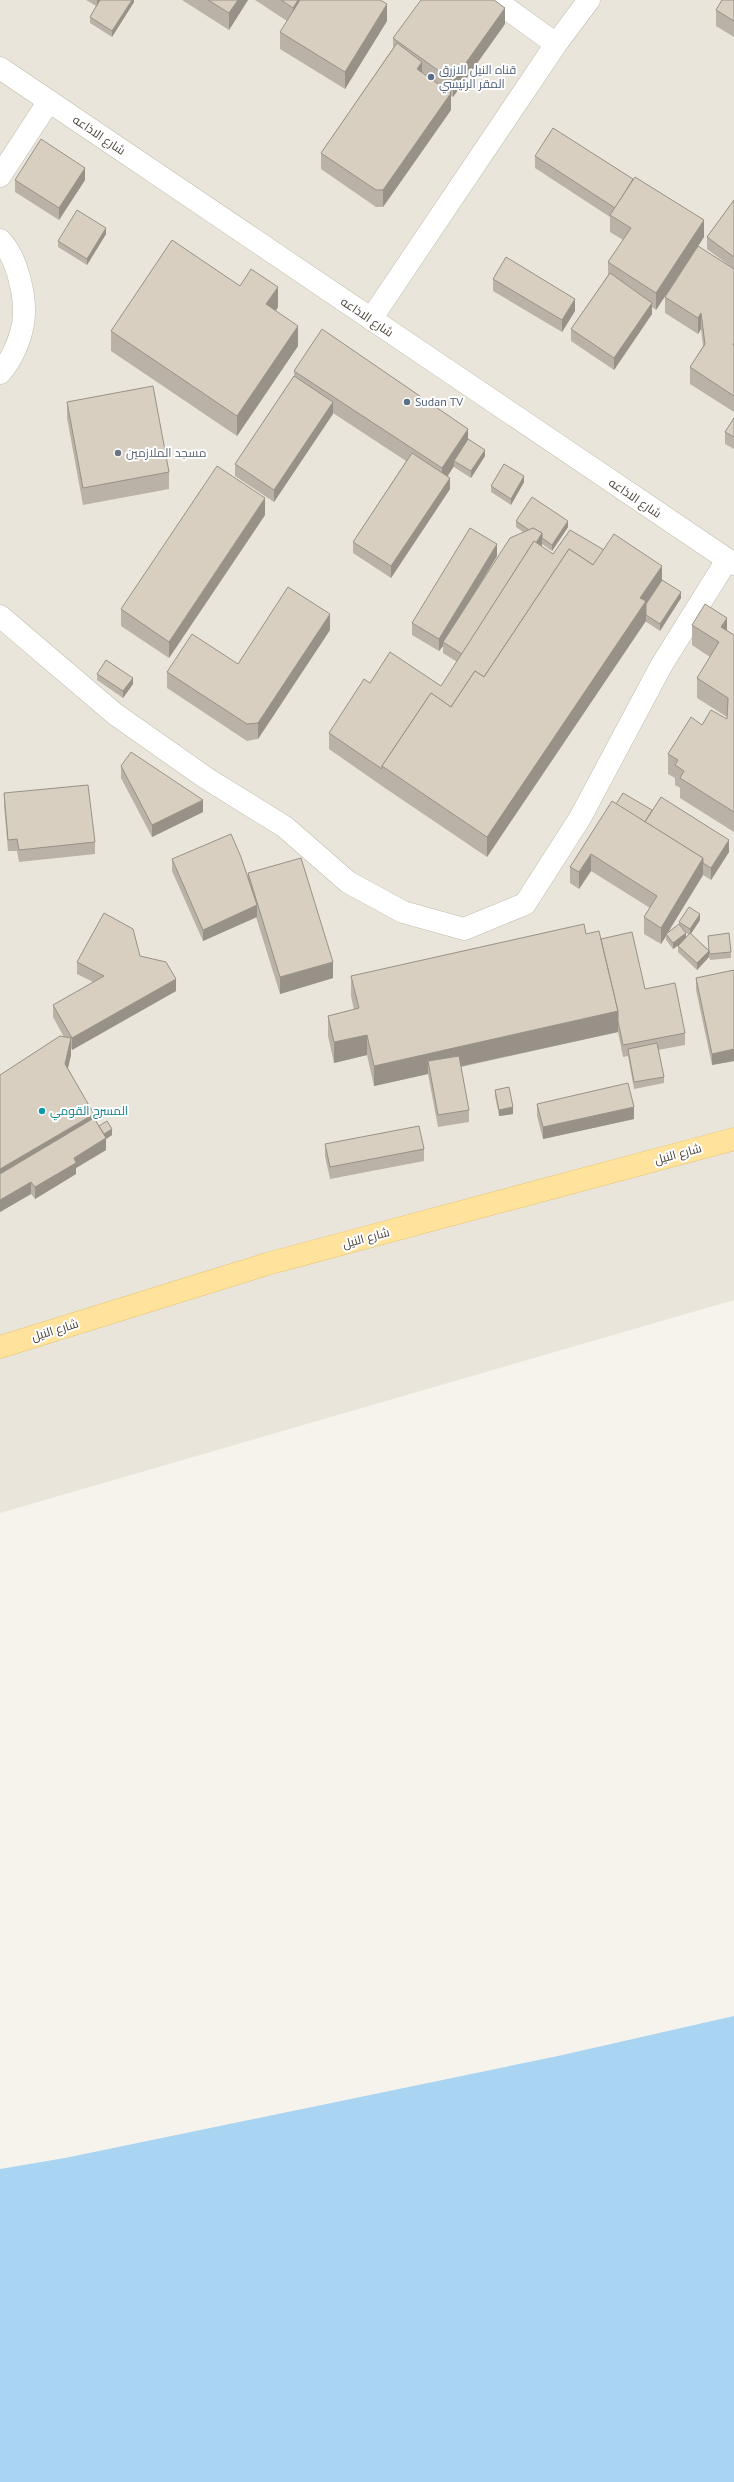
<svg xmlns="http://www.w3.org/2000/svg" width="734" height="2482" font-family="'PT Sans',Cairo,sans-serif">
  <style>
    .residential { fill: #eae5da }
    .water { fill: #a9d4f2 }
    .lines { fill: none; stroke-linecap: round; stroke-linejoin: round }
    .minor-casing { stroke: #c2bbae; stroke-width: 23 }
    .major-casing { stroke: #e6c16a; stroke-width: 23 }
    .minor { stroke: #fff; stroke-width: 22 }
    .major { stroke: #ffe39c; stroke-width: 22 }
    .wall { fill: #bab2a6; fill-rule: evenodd }
    .shaded-wall { fill: #979187 }
    .building { fill: #d8cfc1; stroke: #979187 }
    .service-dot { fill: #5c6f8a; stroke: #fff; stroke-width: 1.5 }
    .worship-dot { fill: #6b7280; stroke: #fff; stroke-width: 1.5 }
    .culture-dot { fill: #0f9aa8; stroke: #fff; stroke-width: 1.5 }
    .labels { text-anchor: middle; stroke-width: 4; stroke-linejoin: round; paint-order: stroke }
    .service-label { font-size: 12px; fill: #4e5e75; stroke: #fff; text-anchor: start }
    .street-label { font-size: 12px; fill: #4b4439; stroke: #fff }
    .worship-label { font-size: 12px; fill: #5b616d; stroke: #fff; text-anchor: start }
    .culture-label { font-size: 12px; fill: #0d838f; stroke: #fff; text-anchor: start }
  </style>
  <rect width="100%" height="100%" fill="#f6f3ec"/>
  <!-- residential -->
  <path class="residential" d="M0 0H734V1300L0 1513Z"/>
  <!-- water -->
  <path class="water" d="M734 2016V2482H0V2169L65 2158 558 2056Z"/>
  <g class="lines">
    <!-- minor casing -->
    <g class="minor-casing">
      <g id="minor">
        <path d="M495 0 556 44"/>
        <path d="M0 68 734 564"/>
        <path d="M0 176 49 101"/>
        <path d="M0 240C18 258 27 300 23 324 20 341 11 361 0 373"/>
        <path d="M371 319 556 44 589 0"/>
        <path d="M0 616 115 714 206 778 285 827 348 882 403 912 464 929 525 904 580 818 661 666 727 560"/>
      </g>
    </g>
    <!-- major casing -->
    <g class="major-casing">
      <path id="major" d="M0 1347 267 1264 734 1139"/>
    </g>
    <!-- minor -->
    <use href="#minor" class="minor"/>
    <!-- major -->
    <use href="#major" class="major"/>
  </g>
  <!-- wall -->
  <g class="wall">
    <path d="M86 0H134V2L112 37 90 23V17L96 6Z"/>
    <path d="M182 0H248L229 30Z"/>
    <path d="M255 0H380L387 21 345 89 280 49V32L287 21Z"/>
    <path d="M734 0V37L716 26V10Z"/>
    <path d="M505 24 453 97 451 96V110L383 207H376L321 169V153L393 48V38Z"/>
    <path d="M535 156 704 237 656 310 652 307V314L614 370 571 341V329L608 275V262L623 240 610 232V217L535 168Z"/>
    <path d="M15 180H85L59 220 15 192Z"/>
    <path d="M734 200V269L707 249V237Z"/>
    <path d="M106 234 87 265 58 247V241Z"/>
    <path d="M734 269V412L690 384V367L703 346 701 329 698 334 665 313V297Z"/>
    <path d="M493 279 575 311 562 332 493 291Z"/>
    <path d="M240 286 278 307 276 311 298 346 237 436 111 351V331Z"/>
    <path d="M294 371 468 439 485 456 471 478 454 467V466L448 476 450 489 391 578 353 553V542L406 461 333 413 274 502 235 476V464L294 376Z"/>
    <path d="M67 402 169 472V489L83 505 67 418Z"/>
    <path d="M734 418V449L725 444V432Z"/>
    <path d="M524 482 511 505 491 492V486Z"/>
    <path d="M265 515 169 658 121 626V609Z"/>
    <path d="M516 521 568 527 552 551 542 544 541 546 553 554 604 550 662 580 681 598 660 631 645 621 487 857 382 786 329 749V733L370 683 441 686 457 662 443 653V646L439 651 412 635V623L497 556 475 592 523 532 516 527Z"/>
    <path d="M692 625 727 630 734 635V832L680 798V788L675 785V778L668 774V754L702 725 727 719V717L697 698V678L710 657 692 645Z"/>
    <path d="M330 630 258 739 247 741 167 688V672L238 664Z"/>
    <path d="M97 674 133 684 123 698 97 680Z"/>
    <path d="M121 766 203 812 152 837 121 778Z"/>
    <path d="M4 793 95 842V854L19 862 17 851H8L4 805Z"/>
    <path d="M616 804 652 810 729 852 711 880 703 875 668 932 679 925V922L700 920 691 934 709 950 708 936 731 952V958L710 960 709 957 697 970 678 952V946L679 945 673 949 666 940V936L661 944 644 934V917L650 908 591 871 579 889 570 883V867ZM685 932 689 935 686 937Z"/>
    <path d="M172 859 248 880V873L333 978 280 994 256 917 203 941 172 871Z"/>
    <path d="M586 934 601 939 645 989 685 1033V1045L658 1050 664 1077V1083L634 1089 628 1056 623 1057 618 1032 461 1067 469 1110V1122L438 1127 428 1074 374 1086 367 1055 334 1063 328 1036V1016L354 1010 351 996V976Z"/>
    <path d="M140 956 176 991 72 1050 71 1048V1055L68 1068 99 1126 112 1135 106 1139V1150L76 1168V1174L35 1199 31 1194 0 1212 64 1037 53 1017V1005L93 982 77 974V962Z"/>
    <path d="M734 970V1061L712 1065 696 990V978Z"/>
    <path d="M495 1090 513 1114 499 1116 495 1096Z"/>
    <path d="M537 1104 634 1119 543 1139 537 1116Z"/>
    <path d="M325 1144 424 1149V1161L330 1179 325 1156Z"/>
  </g>
  <!-- shaded-wall -->
  <g class="shaded-wall">
    <path d="M97 0H101L97 7Z"/>
    <path d="M132 0H134V2L112 37V31Z"/>
    <path d="M238 0H248L229 30V13Z"/>
    <path d="M298 0H309L293 24V8Z"/>
    <path d="M387 4V21L345 89V72Z"/>
    <path d="M505 8V24L453 97V81Z"/>
    <path d="M422 62V78L417 69Z"/>
    <path d="M451 93V110L383 207V190Z"/>
    <path d="M85 168V180L59 220V208Z"/>
    <path d="M704 220V237L656 310V293Z"/>
    <path d="M106 228V234L87 265V259Z"/>
    <path d="M278 287V307L266 325V304Z"/>
    <path d="M575 299V311L562 332V320Z"/>
    <path d="M652 303V314L614 370V358Z"/>
    <path d="M701 313V329L698 334V318Z"/>
    <path d="M298 326V346L237 436V416Z"/>
    <path d="M333 402V414L274 502V490Z"/>
    <path d="M468 429V445L454 461V466L442 484V468Z"/>
    <path d="M485 450V456L471 478V471Z"/>
    <path d="M524 476V482L511 505V499Z"/>
    <path d="M450 478V489L391 578V566Z"/>
    <path d="M265 498V515L169 658V642Z"/>
    <path d="M568 521V527L552 551V545Z"/>
    <path d="M542 533V545L464 667V655Z"/>
    <path d="M497 544V556L444 643 443 642V646L439 651V639Z"/>
    <path d="M662 566V586L646 610V621L487 857V837L640 598Z"/>
    <path d="M681 592V598L660 631V624Z"/>
    <path d="M330 614V630L258 739V723Z"/>
    <path d="M727 618V638L721 627Z"/>
    <path d="M133 678V684L123 698V691Z"/>
    <path d="M203 800V812L152 837V825Z"/>
    <path d="M729 840V852L711 880V868Z"/>
    <path d="M591 854V871L579 889V872Z"/>
    <path d="M703 858V875L667 934H666V936L661 944V928Z"/>
    <path d="M257 905V917L203 941V930Z"/>
    <path d="M700 914V920L690 935V929Z"/>
    <path d="M686 933V940L673 949V943Z"/>
    <path d="M709 951V957L697 970V963Z"/>
    <path d="M333 962V978L280 994V977Z"/>
    <path d="M176 979V991L72 1050V1038Z"/>
    <path d="M618 1011V1032L430 1073 428 1061V1074L374 1086V1066Z"/>
    <path d="M367 1035V1055L334 1063V1042Z"/>
    <path d="M71 1038V1055L65 1080V1064Z"/>
    <path d="M734 1049V1061L712 1065V1054Z"/>
    <path d="M513 1107V1114L499 1116V1110Z"/>
    <path d="M634 1107V1119L543 1139V1127Z"/>
    <path d="M94 1114V1130L0 1185V1169Z"/>
    <path d="M112 1129V1135L106 1139V1150L76 1168V1174L35 1199V1187L101 1136Z"/>
    <path d="M31 1182V1194L0 1212V1200Z"/>
  </g>
  <!-- building -->
  <g class="building">
    <path d="M100 0H132L112 31 90 17Z"/>
    <path d="M208 0H238L229 13Z"/>
    <path d="M281 0H298L293 8Z"/>
    <path d="M300 0H380L387 4 345 72 280 32Z"/>
    <path d="M421 0H494L505 8 453 81 393 38Z"/>
    <path d="M722 0H734V21L716 10Z"/>
    <path d="M397 43 422 62 417 69 451 93 383 190H376L321 153Z"/>
    <path d="M553 128 633 179 615 208 535 156Z"/>
    <path d="M41 139 85 168 59 208 15 180Z"/>
    <path d="M635 177 704 220 656 293 608 262 631 228 610 215Z"/>
    <path d="M734 200V257L707 237Z"/>
    <path d="M77 210 106 228 87 259 58 241Z"/>
    <path d="M172 240 240 286 251 269 278 287 266 304 298 326 237 416 111 331Z"/>
    <path d="M698 246 734 269V343L733 345H734V396L690 367 705 344 701 313 698 318 665 297Z"/>
    <path d="M506 257 575 299 562 320 493 279Z"/>
    <path d="M610 273 652 303 614 358 571 329Z"/>
    <path d="M322 329 468 429 442 468 294 371Z"/>
    <path d="M294 376 333 402 274 490 235 464Z"/>
    <path d="M153 386 169 472 83 488 67 402Z"/>
    <path d="M734 418V437L725 432Z"/>
    <path d="M468 439 485 450 471 471 454 461Z"/>
    <path d="M412 453 450 478 391 566 353 542Z"/>
    <path d="M504 464 524 476 511 499 491 486Z"/>
    <path d="M217 466 265 498 169 642 121 609Z"/>
    <path d="M532 497 568 521 552 545 542 538V533L533 528 529 530 516 521Z"/>
    <path d="M470 528 497 544 439 639 412 623Z"/>
    <path d="M533 528 542 533 536 543 534 541 462 654 443 642 510 538Z"/>
    <path d="M570 530 604 550 593 565 569 549 484 677 475 671 451 707 431 693 382 766V769L329 733 364 679 370 683 390 652 441 686 534 541 553 554Z"/>
    <path d="M614 534 662 566 640 598 646 601 487 837 382 766 431 693 451 707 475 671 484 677 569 549 593 565Z"/>
    <path d="M662 580 681 592 660 624 646 615V604Z"/>
    <path d="M288 587 330 614 258 723 247 724 167 672 192 634 238 664Z"/>
    <path d="M705 604 727 618 721 627 734 635V812L680 778 684 771 675 765 678 760 668 754 691 717 702 725 711 710 727 719 728 698 697 678 719 642 692 625Z"/>
    <path d="M106 660 133 678 123 691 97 674Z"/>
    <path d="M131 752 203 800 152 825 121 766Z"/>
    <path d="M88 785 95 842 19 850 17 839 8 840 4 793Z"/>
    <path d="M623 793 652 810 645 822 616 804Z"/>
    <path d="M661 797 729 840 711 868 703 863V858L645 822Z"/>
    <path d="M612 801 703 858 661 928 644 917 657 896 591 854 579 872 570 867Z"/>
    <path d="M231 834 241 857 257 905 203 930 172 859Z"/>
    <path d="M301 858 333 962 280 977 248 873Z"/>
    <path d="M689 907 700 914 690 929 679 922Z"/>
    <path d="M104 913 133 929 140 956 166 962 176 979 72 1038 53 1005 104 976 77 962Z"/>
    <path d="M584 924 586 934 599 931 618 1011 374 1066 367 1035 334 1042 328 1016 359 1008 351 976Z"/>
    <path d="M679 924 686 933 673 943 666 934Z"/>
    <path d="M632 932 645 989 675 983 685 1033 623 1045 618 1021V1011L601 939Z"/>
    <path d="M690 933 709 951 708 936 729 933 731 952 710 954 709 951 697 963 678 946Z"/>
    <path d="M734 970V1049L712 1054 696 978Z"/>
    <path d="M60 1036 71 1038 65 1064 94 1114 0 1169V1075Z"/>
    <path d="M657 1043 664 1077 634 1082 628 1049Z"/>
    <path d="M459 1056 469 1110 438 1115 428 1061Z"/>
    <path d="M628 1083 634 1107 543 1127 537 1104Z"/>
    <path d="M509 1087 513 1107 499 1110 495 1090Z"/>
    <path d="M94 1118 106 1138 74 1158 76 1163 35 1187 31 1182 0 1200V1174Z"/>
    <path d="M107 1121 112 1129 104 1134 99 1126Z"/>
    <path d="M419 1126 424 1149 330 1167 325 1144Z"/>
  </g>
  <!-- markers -->
  <g class="service-dot">
    <circle cx="431" cy="77" r="4"/>
    <circle cx="407" cy="402" r="4"/>
  </g>
  <circle class="worship-dot" cx="118" cy="453" r="4"/>
  <circle class="culture-dot" cx="42" cy="1111" r="4"/>
  <g class="labels">
    <!-- service labels -->
    <g class="service-label">
      <text x="439" y="74">قناه النيل الازرق<tspan x="439" dy="14">المقر الرئيسي</tspan></text>
      <text x="415" y="406">Sudan TV</text>
    </g>
    <!-- street labels -->
    <g class="street-label">
      <text transform="translate(99 135) rotate(34)" y="4">شارع الاذاعه</text>
      <text transform="translate(367 317) rotate(34)" y="4">شارع الاذاعه</text>
      <text transform="translate(635 498) rotate(34)" y="4">شارع الاذاعه</text>
      <text transform="translate(678 1154) rotate(-15)" y="4">شارع النيل</text>
      <text transform="translate(366 1238) rotate(-15)" y="4">شارع النيل</text>
      <text transform="translate(55 1330) rotate(-17)" y="4">شارع النيل</text>
    </g>
    <!-- worship labels -->
    <g class="worship-label">
      <text x="126" y="457">مسجد الملازمين</text>
    </g>
    <!-- culture labels -->
    <g class="culture-label">
      <text x="50" y="1115">المسرح القومي</text>
    </g>
  </g>
</svg>
